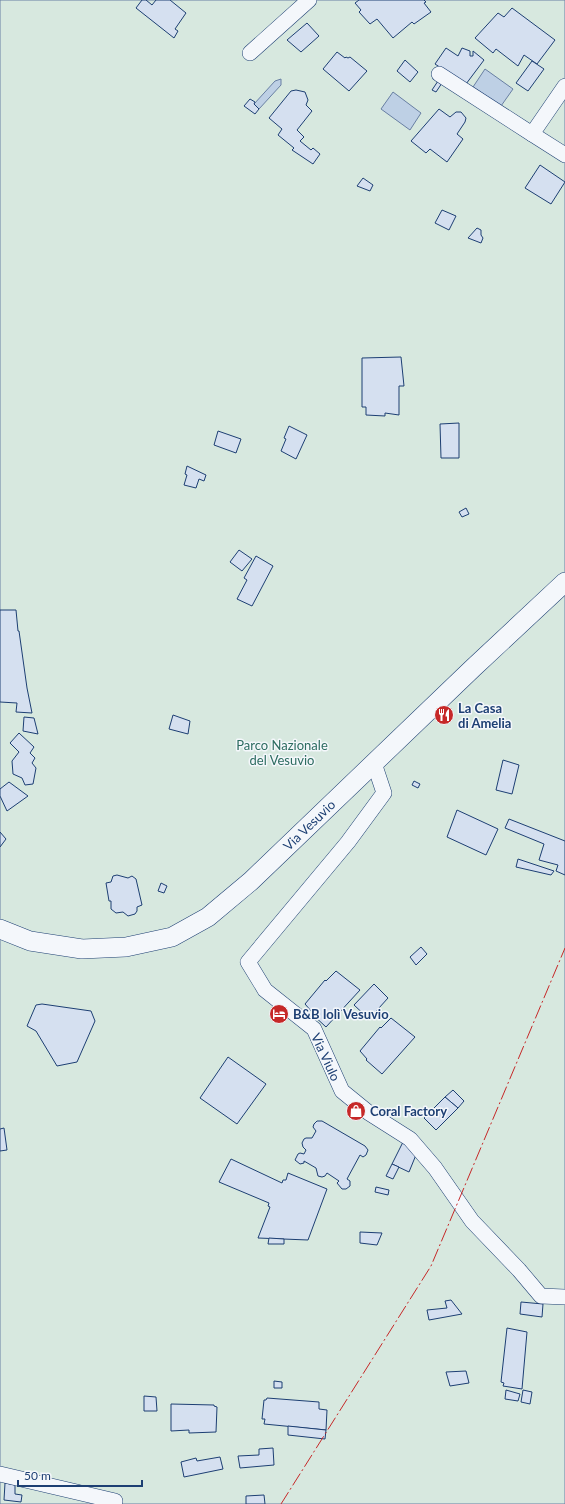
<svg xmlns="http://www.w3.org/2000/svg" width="565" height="1504" font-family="Lato,sans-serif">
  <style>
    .green { fill: #d7e8df; stroke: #687fa3 }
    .water { fill: #bed0e5; stroke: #687fa3 }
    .building { fill: #d5e0f0; stroke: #1d3f73 }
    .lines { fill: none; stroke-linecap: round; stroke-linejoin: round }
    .minor-casing { stroke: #1d3f73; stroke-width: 16 }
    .tertiary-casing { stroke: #1d3f73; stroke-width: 20 }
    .minor { stroke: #f4f7fb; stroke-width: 15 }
    .tertiary { stroke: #f4f7fb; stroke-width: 19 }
    .power { stroke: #c62828; stroke-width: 1; stroke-dasharray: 14 3 2 3; stroke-linecap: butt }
    .labels { text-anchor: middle; stroke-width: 3; stroke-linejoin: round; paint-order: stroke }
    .poi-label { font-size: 13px; font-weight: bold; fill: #1d3f73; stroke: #f4f7fb; text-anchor: start }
    .park-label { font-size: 13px; fill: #2c6c60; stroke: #f4f7fb }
    .street-label { font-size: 13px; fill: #1d3f73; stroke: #f4f7fb }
  </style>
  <rect width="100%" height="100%" fill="#f4f7fb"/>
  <!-- green -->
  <rect class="green" x="0" y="0" width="565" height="1504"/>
  <!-- water -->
  <g class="water">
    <path d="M485 69 513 89 501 106 473 87Z"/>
    <path d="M281 79V85L259 109 254 104 275 81Z"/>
    <path d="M393 92 421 113 410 130 381 109Z"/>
  </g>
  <!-- building -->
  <g class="building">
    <path d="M142 0H146L152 5 156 0H170L186 13 175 29 178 31 174 38 136 8Z"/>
    <path d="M359 0H424L426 2 424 3 431 12 414 24 412 22 393 38 377 19 370 24 359 12 361 10 355 3Z"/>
    <path d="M512 8 555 40 537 64 524 55 518 66 496 49 493 53 475 38 498 13 504 17Z"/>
    <path d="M307 23 319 36 301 52 287 40Z"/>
    <path d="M446 48 458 56 462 48 470 51V56H473V51L484 60 466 84 435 64Z"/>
    <path d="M337 52 345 58 346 57 348 58 350 57 367 71 349 91 323 69Z"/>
    <path d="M405 60 418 72 410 82 397 71Z"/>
    <path d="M532 61 544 69 528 91 516 83Z"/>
    <path d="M438 81 442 83 436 92 432 90Z"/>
    <path d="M296 90 305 92 308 100 306 105 312 111 297 130 304 137 300 141 311 150 313 148 320 154 313 164 292 150 294 148 278 135 282 129 269 118 291 91Z"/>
    <path d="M250 99 255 102 254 104 259 109 255 114 244 106Z"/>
    <path d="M439 109 450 117 456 112H461L466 118 465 122 457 134 463 139 447 162 430 149 426 153 411 141Z"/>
    <path d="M540 165 565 182 551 204 525 188Z"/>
    <path d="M363 178 373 185 370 191 357 186Z"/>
    <path d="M442 210 456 216 449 230 435 223Z"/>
    <path d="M477 228 481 230V235L483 238 481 243 468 238Z"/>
    <path d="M401 357 404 386H399V415L385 413V416L366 415V407H362V358Z"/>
    <path d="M459 423V458H441L440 424Z"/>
    <path d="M289 426 307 435 296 459 281 451 286 439 284 438Z"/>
    <path d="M218 431 241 439 236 453 214 445Z"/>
    <path d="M187 466 206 475 204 481 199 479 196 488 184 485 187 475 185 474Z"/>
    <path d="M466 508 469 514 462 517 459 512Z"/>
    <path d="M239 550 252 559 242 571 230 562Z"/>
    <path d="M256 556 273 566 252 606 237 599 247 580 244 578Z"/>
    <path d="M0 610H16L18 631H19L27 688 32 713 16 712 17 703 0 702Z"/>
    <path d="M173 715 190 721 188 734 169 729Z"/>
    <path d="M24 717 34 718 38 734 23 731Z"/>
    <path d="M19 733 34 747 30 753 35 758 32 763 36 768 33 784 25 785 22 778 13 774 12 761 19 752 10 743Z"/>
    <path d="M503 760 519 765 512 794 496 790Z"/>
    <path d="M414 781 420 784 418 788 412 785Z"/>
    <path d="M9 782 28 796 7 811 0 796V789Z"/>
    <path d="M457 810 498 829 486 855 447 837Z"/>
    <path d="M509 819 565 841V875L556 871 558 865 539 860 544 844 505 828Z"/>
    <path d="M0 832 6 839 0 847Z"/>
    <path d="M518 859 554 871 551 875 516 867Z"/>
    <path d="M117 875 128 878 132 876 136 879 142 905 137 907V911L135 914 128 916 123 912 116 913 111 909V901H109L106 883 111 882 113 876Z"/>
    <path d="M161 883 167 886 164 893 158 891Z"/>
    <path d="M421 947 427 954 416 965 410 957Z"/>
    <path d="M336 971 360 990 326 1027 311 1013 312 1012 305 1004 325 980 326 981Z"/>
    <path d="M374 984 388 998 369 1019 354 1005Z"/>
    <path d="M42 1004 91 1011 95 1021 77 1062 57 1066 36 1031 27 1026 36 1005Z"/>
    <path d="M391 1018 415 1037 382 1074 366 1060 367 1059 360 1051 380 1027 381 1028Z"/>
    <path d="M228 1057 266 1084 237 1124 200 1098Z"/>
    <path d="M453 1090 464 1101 458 1108 445 1097Z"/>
    <path d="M445 1097 458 1108 436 1130 424 1118Z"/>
    <path d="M317 1121H322L365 1146 368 1150 366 1155 363 1157 360 1155 347 1179 350 1181V1186L346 1189H342L337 1183 339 1181 327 1173 325 1176 322 1177 318 1176 316 1168 304 1161V1163L300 1164 295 1160 298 1154 300 1153 304 1154 306 1150 303 1147 302 1143 304 1139 306 1138H312L316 1131 313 1127 314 1124Z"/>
    <path d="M4 1128 7 1150 0 1151V1129Z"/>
    <path d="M403 1142 418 1150 409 1172 392 1164Z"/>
    <path d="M231 1159 282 1183 283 1180H286L288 1173 327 1189 308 1240 258 1238 270 1207 268 1206 269 1203 219 1182Z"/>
    <path d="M392 1164 399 1167 393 1179 386 1176Z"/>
    <path d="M376 1187 389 1190 388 1195 375 1192Z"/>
    <path d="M360 1232 382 1233 377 1245 360 1243Z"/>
    <path d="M269 1238 284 1239V1244H268Z"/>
    <path d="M451 1300 462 1314 429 1320 427 1310 447 1308 445 1301Z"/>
    <path d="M521 1302 543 1304 542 1317 520 1314Z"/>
    <path d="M507 1328 527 1332 522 1389 503 1386 504 1383 501 1382Z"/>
    <path d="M466 1371 469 1383 450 1386 446 1372Z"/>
    <path d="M274 1381 282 1382V1388H274Z"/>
    <path d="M506 1390 520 1394 518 1401 505 1399Z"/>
    <path d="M523 1390 532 1392 530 1404 521 1402Z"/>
    <path d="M144 1396 156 1397 157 1411H144Z"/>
    <path d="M267 1398 319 1402V1409L327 1410 326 1430 264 1424 265 1419H262L264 1400H266Z"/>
    <path d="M171 1404 214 1405V1406L217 1407 216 1432 189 1433V1430L171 1431Z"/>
    <path d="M288 1426 326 1430 325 1439 288 1435Z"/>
    <path d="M273 1448 274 1465 240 1468 238 1456 259 1455V1449Z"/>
    <path d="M220 1457 223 1469 184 1477 181 1462 196 1458 197 1461Z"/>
    <path d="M5 1483 15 1485V1494L22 1495 21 1502 4 1500Z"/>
    <path d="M264 1495 265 1504H246V1496Z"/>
  </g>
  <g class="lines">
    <!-- minor casing -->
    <g class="minor-casing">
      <g id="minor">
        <path d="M250 53 309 0"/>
        <path d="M439 74 532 134"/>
        <path d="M565 86 532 134 565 155"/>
        <path d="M374 763 384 793 348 842 248 962 265 990 314 1029 342 1091 369 1113 410 1139 435 1168 472 1221 519 1270 541 1296 565 1297"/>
        <path d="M0 1474 115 1501"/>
      </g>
    </g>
    <!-- tertiary casing -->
    <g class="tertiary-casing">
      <path id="tertiary" d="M0 929 30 941 82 949 126 947 172 937 208 917 251 881 473 668 565 582"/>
    </g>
    <!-- minor -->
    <use href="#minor" class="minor"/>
    <!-- tertiary -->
    <use href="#tertiary" class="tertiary"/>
    <!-- power -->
    <path class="power" d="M281 1504 431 1266 565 948"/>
  </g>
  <!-- icons -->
  <defs>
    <g id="restaurant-disc" transform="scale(1)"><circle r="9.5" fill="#c62828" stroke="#f4f7fb"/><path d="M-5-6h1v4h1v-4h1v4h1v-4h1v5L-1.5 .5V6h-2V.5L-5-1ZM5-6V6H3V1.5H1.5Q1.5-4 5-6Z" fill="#fff"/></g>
    <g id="hotel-disc" transform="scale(1)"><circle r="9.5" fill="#c62828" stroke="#f4f7fb"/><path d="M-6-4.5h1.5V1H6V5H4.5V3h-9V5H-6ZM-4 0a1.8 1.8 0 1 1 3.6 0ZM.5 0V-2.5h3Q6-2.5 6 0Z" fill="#fff"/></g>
    <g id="shop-disc" transform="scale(1)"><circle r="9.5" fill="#c62828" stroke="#f4f7fb"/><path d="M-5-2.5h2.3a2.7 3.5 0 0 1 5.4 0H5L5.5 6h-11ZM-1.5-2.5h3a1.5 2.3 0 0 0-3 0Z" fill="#fff"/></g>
  </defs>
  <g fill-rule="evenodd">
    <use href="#restaurant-disc" x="444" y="715"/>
    <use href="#hotel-disc" x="279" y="1014"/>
    <use href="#shop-disc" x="356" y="1111"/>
  </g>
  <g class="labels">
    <!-- poi labels -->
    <g class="poi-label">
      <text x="458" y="713">La Casa<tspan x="458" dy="15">di Amelia</tspan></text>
      <text x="293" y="1019">B&amp;B Iolì Vesuvio</text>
      <text x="370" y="1116">Coral Factory</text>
    </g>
    <!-- park labels -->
    <g class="park-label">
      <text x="282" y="750">Parco Nazionale<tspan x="282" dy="15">del Vesuvio</tspan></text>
    </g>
    <!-- street labels -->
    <g class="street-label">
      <text transform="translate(309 825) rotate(-44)" y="5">Via Vesuvio</text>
      <text transform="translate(326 1057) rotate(65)" y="5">Via Viulo</text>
    </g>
  </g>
  <!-- scale -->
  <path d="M18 1480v6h124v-6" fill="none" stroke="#1d3f73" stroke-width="2"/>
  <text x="24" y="1480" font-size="12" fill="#1d3f73" stroke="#f4f7fb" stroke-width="3" paint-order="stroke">50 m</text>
</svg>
